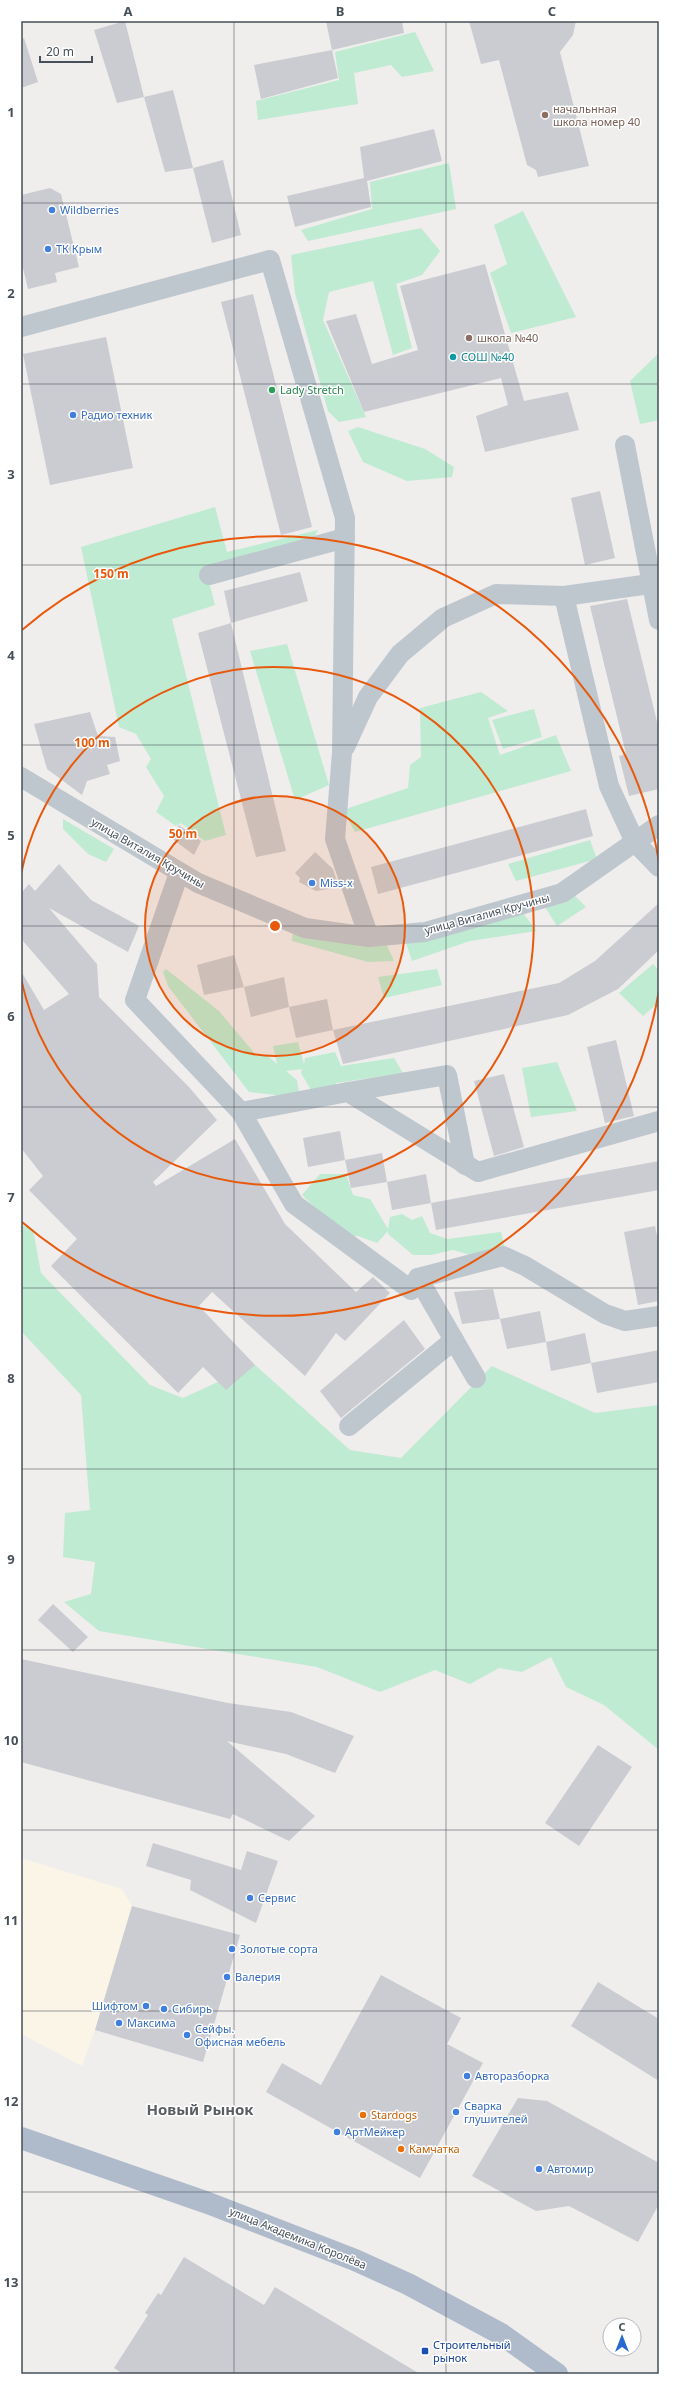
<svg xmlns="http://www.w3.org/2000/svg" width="680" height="2395" font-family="'Noto Sans',sans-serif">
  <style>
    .commercial { fill: #faf5e7 }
    .green { fill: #beebd1 }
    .building { fill: #caccd1 }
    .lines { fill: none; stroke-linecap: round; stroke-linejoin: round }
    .minor { stroke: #bfc7ce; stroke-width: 20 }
    .major { stroke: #afbbca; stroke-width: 22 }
    .grid { fill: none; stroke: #474f59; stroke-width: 1; stroke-opacity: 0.55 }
    .ring { fill: none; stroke: #e8590c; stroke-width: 2 }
    .education-dot { fill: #8d6e63; stroke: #fff; stroke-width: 1.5 }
    .shop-dot { fill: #3f7fe0; stroke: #fff; stroke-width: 1.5 }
    .culture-dot { fill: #0f9aa8; stroke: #fff; stroke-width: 1.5 }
    .leisure-dot { fill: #2e9e5b; stroke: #fff; stroke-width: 1.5 }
    .food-dot { fill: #e8710a; stroke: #fff; stroke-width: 1.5 }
    .transit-dot { fill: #1a4fb4; stroke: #fff; stroke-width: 1.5 }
    .labels { text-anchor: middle; stroke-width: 3; stroke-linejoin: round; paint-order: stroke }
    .education-label { font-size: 11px; fill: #785e54; stroke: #fff; text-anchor: start }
    .shop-label { font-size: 11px; fill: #366cbe; stroke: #fff; text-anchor: start }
    .culture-label { font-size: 11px; fill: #0d838f; stroke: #fff; text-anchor: start }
    .leisure-label { font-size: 11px; fill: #27864d; stroke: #fff; text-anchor: start }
    .street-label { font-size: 11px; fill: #474f59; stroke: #fff }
    .food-label { font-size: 11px; fill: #c56008; stroke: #fff; text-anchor: start }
    .transit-label { font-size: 11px; fill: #164399; stroke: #fff; text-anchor: start }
    .district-label { font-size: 15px; font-weight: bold; fill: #5a5d61; stroke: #fff }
    .centre { fill: #e8590c; stroke: #fff; stroke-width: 2 }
    .ring-label { font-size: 12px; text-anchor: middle; font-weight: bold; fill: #e8590c; stroke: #fff; stroke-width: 3; stroke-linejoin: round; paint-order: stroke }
    .neatline { fill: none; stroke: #474f59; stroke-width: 1.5 }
    .grid-label { font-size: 13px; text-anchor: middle; font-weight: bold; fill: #474f59 }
  </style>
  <rect width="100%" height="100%" fill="#f0eded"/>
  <!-- commercial -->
  <path class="commercial" d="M21 1858 122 1889 132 1906 95 2030 82 2066 21 2034Z"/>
  <!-- green -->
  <g class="green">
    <path d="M415 32 434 71 402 77 391 65 354 73 358 104 258 120 256 101 339 80 335 52Z"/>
    <path d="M449 163 456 209 308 241 301 230 372 209 370 182Z"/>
    <path d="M523 211 576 317 511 333 490 273 507 264 494 225Z"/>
    <path d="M421 228 440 251 422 275 396 284 412 348 393 355 373 281 329 292 323 320 366 417 339 422 328 411 295 293 291 255Z"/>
    <path d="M659 353V420L640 424 630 381Z"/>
    <path d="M358 427 425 449 454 467 452 477 407 481 363 462 348 431Z"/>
    <path d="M215 507 227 552 318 530 307 552 208 578 215 605 172 619 226 835 205 841 181 823 176 826 156 812 164 796 146 767 151 759 136 734 119 727 81 547Z"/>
    <path d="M287 644 329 785 295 800 250 651Z"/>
    <path d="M481 692 508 711 488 718 500 755 556 735 571 771 355 832 343 810 408 788 410 765 421 757 420 708Z"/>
    <path d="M534 709 542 737 503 749 492 720Z"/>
    <path d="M63 819 114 849 106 862 88 854 63 829Z"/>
    <path d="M590 840 597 859 516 881 508 864Z"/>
    <path d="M570 891 586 907 557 926 545 907Z"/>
    <path d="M522 912 537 931 470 941 412 961 405 940Z"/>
    <path d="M293 929 386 943 394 961 368 962 292 941Z"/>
    <path d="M653 964 659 970V1002L643 1016 619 993Z"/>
    <path d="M166 969 219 1011 256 1055 268 1056 277 1064 273 1046 298 1042 304 1064 305 1058 335 1052 341 1066 394 1058 403 1073 336 1083 335 1089 311 1090 301 1073 302 1069 286 1071 297 1080 300 1098 249 1092 168 986 163 972Z"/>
    <path d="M437 969 442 985 384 998 378 977Z"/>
    <path d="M557 1062 577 1111 531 1117 522 1068Z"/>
    <path d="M320 1174H346L353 1195 370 1199 388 1229 390 1217 402 1214 412 1220 422 1216 430 1233 447 1239 501 1232 505 1249 480 1258 453 1250 431 1255H413L388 1234V1231L377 1243 358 1236H344L302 1195Z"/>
    <path d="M21 1225 33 1229 41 1273 150 1385 183 1398 255 1365 350 1450 401 1458 492 1366 595 1413 659 1405V1750L604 1705 566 1687 551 1657 522 1672 499 1668 470 1684 435 1670 380 1692 317 1667 99 1631 64 1602 91 1594 95 1562 63 1557 65 1513 90 1510 81 1395 21 1331Z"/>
  </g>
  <!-- building -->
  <g class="building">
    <path d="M125 21 144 97 117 103 94 30Z"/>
    <path d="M326 21H402L404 33 332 50Z"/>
    <path d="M469 21H576L573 35 560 52 589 166 538 177 536 170 527 165 499 60 481 64Z"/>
    <path d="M24 38 38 82 21 88V39Z"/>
    <path d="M332 50 338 78 261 99 254 65Z"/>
    <path d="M173 90 193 168 165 172 144 97Z"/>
    <path d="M434 129 442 161 367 181 371 207 295 227 287 196 364 178 360 147Z"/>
    <path d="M223 160 241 235 212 243 193 168Z"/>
    <path d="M50 188 61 194 79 267 55 273 57 282 28 289 21 260V195Z"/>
    <path d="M485 264 524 401 568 392 579 430 485 452 476 416 508 405 501 378 364 412 326 321 356 314 372 364 418 350 400 286Z"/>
    <path d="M253 294 312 527 281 535 221 302Z"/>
    <path d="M106 337 133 468 50 485 23 354Z"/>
    <path d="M600 491 615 558 585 565 571 498Z"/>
    <path d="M300 572 308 601 231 623 224 591Z"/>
    <path d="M627 599 659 730V789L629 796 619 756 626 754 590 606Z"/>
    <path d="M231 623 286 851 256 857 198 633Z"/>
    <path d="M90 712 98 736 115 737 120 761 107 765 110 774 87 781 82 795 47 769 34 724Z"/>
    <path d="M586 809 593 836 378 894 371 867Z"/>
    <path d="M179 825 201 841 194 855 171 838Z"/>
    <path d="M315 852 333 869 339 887 316 891 299 882 300 878 295 873Z"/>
    <path d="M59 864 91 900 139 926 128 952 49 908 97 964 99 997 189 1087 217 1120 153 1182 156 1186 235 1139 285 1224 356 1292 373 1277 390 1293 345 1341 336 1333 305 1376 212 1292 199 1306 255 1365 226 1390 203 1367 178 1393 51 1266 77 1239 29 1190 43 1176 21 1148V971L44 1010 69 994 23 941 21 929V893L29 884 35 891Z"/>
    <path d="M659 903V950L618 989 568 1015 343 1064 333 1030 559 983 595 961Z"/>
    <path d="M234 955 244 987 204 995 197 965Z"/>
    <path d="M284 977 289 1007 251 1017 244 987Z"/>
    <path d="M327 999 333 1030 296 1038 289 1007Z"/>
    <path d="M616 1040 634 1116 605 1123 587 1047Z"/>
    <path d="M504 1074 524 1147 494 1156 474 1081Z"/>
    <path d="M340 1131 345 1160 308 1167 303 1138Z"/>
    <path d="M382 1153 387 1182 351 1188 345 1160Z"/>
    <path d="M659 1161V1190L436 1230 431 1203Z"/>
    <path d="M426 1174 431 1203 392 1210 387 1182Z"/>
    <path d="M655 1226 659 1245V1301L638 1305 624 1232Z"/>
    <path d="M493 1289 500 1319 462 1324 454 1292Z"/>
    <path d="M540 1311 546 1342 507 1349 500 1319Z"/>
    <path d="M404 1320 425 1349 341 1418 320 1391Z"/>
    <path d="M585 1333 591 1363 551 1371 546 1342Z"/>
    <path d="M659 1350V1382L597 1393 591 1363Z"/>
    <path d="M53 1604 88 1637 73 1652 38 1620Z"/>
    <path d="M21 1659 228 1703 291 1712 354 1736 335 1773 286 1754 227 1741 315 1816 289 1841 233 1814 230 1819 21 1762Z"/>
    <path d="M598 1745 632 1767 579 1846 545 1823Z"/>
    <path d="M153 1843 241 1870 247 1851 278 1861 256 1923 190 1890 191 1880 146 1866Z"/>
    <path d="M132 1906 240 1935 203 2062 95 2030Z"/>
    <path d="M381 1975 461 2018 447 2044 483 2063 420 2178 266 2092 282 2063 321 2085Z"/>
    <path d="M598 1982 659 2019V2081L571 2026Z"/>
    <path d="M518 2098 547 2101 659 2163V2204L638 2242 569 2206 536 2211 472 2176Z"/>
    <path d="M184 2257 264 2305 275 2287 420 2374H123L114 2368 148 2315 145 2313 158 2293 161 2295Z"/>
  </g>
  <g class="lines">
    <!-- minor -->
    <g class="minor">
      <path d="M21 327 270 260 345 518 342 753 335 839 369 937"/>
      <path d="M625 445 659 620"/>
      <path d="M209 575 345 538"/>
      <path d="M564 596 609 786 635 842 659 867"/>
      <path d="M345 747 368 697 400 654 443 618 496 594 564 596 650 584"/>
      <path d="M21 777 198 883 305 928 369 937 425 932 562 893 659 825"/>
      <path d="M179 873 135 1000 241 1112 294 1204 411 1290 418 1278 503 1256 525 1266 605 1314 625 1321 659 1316"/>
      <path d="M348 1092 447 1075 465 1165"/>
      <path d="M241 1112 348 1092 478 1172 659 1121"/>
      <path d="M418 1278 476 1378"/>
      <path d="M349 1426 454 1340"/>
    </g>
    <!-- major -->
    <path class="major" d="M21 2138 208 2203 355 2260 408 2284 501 2334 557 2374"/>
  </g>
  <!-- grid -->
  <path class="grid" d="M234 21V2374M446 21V2374M21 203H659M21 384H659M21 565H659M21 745H659M21 926H659M21 1107H659M21 1288H659M21 1469H659M21 1650H659M21 1830H659M21 2011H659M21 2192H659"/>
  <!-- distance rings -->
  <circle cx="275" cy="926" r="130" fill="#e8590c" fill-opacity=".12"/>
  <g class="ring">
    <circle cx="275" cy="926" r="130"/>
    <path d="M21 874A259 259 0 1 1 21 978"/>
    <path d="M659 990A389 389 0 0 1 22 1222M22 630A389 389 0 0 1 659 862"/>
  </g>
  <!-- markers -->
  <g class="education-dot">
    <circle cx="545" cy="115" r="4"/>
    <circle cx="469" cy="338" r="4"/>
  </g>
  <g class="shop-dot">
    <circle cx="52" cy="210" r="4"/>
    <circle cx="48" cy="249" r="4"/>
    <circle cx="73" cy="415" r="4"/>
    <circle cx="312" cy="883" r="4"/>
    <circle cx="250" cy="1898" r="4"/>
    <circle cx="232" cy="1949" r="4"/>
    <circle cx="227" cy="1977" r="4"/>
    <circle cx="146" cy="2006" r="4"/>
    <circle cx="164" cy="2009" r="4"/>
    <circle cx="119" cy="2023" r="4"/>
    <circle cx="187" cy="2035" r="4"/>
    <circle cx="467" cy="2076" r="4"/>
    <circle cx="456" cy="2112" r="4"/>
    <circle cx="337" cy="2132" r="4"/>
    <circle cx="539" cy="2169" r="4"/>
  </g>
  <circle class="culture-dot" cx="453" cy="357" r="4"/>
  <circle class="leisure-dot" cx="272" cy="390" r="4"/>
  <g class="food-dot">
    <circle cx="363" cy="2115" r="4"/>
    <circle cx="401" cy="2149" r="4"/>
  </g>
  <rect class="transit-dot" x="421" y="2347" width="8" height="8" rx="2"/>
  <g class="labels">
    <!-- education labels -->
    <g class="education-label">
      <text x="553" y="113">начальнная<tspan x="553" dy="13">школа номер 40</tspan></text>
      <text x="477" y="342">школа №40</text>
    </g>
    <!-- shop labels -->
    <g class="shop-label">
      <text x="60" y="214">Wildberries</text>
      <text x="56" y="253">ТК Крым</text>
      <text x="81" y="419">Радио техник</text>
      <text x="320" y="887">Miss-x</text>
      <text x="258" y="1902">Сервис</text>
      <text x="240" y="1953">Золотые сорта</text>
      <text x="235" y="1981">Валерия</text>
      <text x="138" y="2010" text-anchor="end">Шифтом</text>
      <text x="172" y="2013">Сибирь</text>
      <text x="127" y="2027">Максима</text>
      <text x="195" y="2033">Сейфы.<tspan x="195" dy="13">Офисная мебель</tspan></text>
      <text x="475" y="2080">Авторазборка</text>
      <text x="464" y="2110">Сварка<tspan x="464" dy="13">глушителей</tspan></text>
      <text x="345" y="2136">АртМейкер</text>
      <text x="547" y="2173">Автомир</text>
    </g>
    <!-- culture labels -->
    <g class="culture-label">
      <text x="461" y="361">СОШ №40</text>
    </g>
    <!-- leisure labels -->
    <g class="leisure-label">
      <text x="280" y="394">Lady Stretch</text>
    </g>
    <!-- street labels -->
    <g class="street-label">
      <text transform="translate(148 853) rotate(30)" y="4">улица Виталия Кручины</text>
      <text transform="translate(487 914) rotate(-15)" y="4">улица Виталия Кручины</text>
      <text transform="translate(298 2238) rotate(22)" y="4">улица Академика Королёва</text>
    </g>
    <!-- food labels -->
    <g class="food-label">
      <text x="371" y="2119">Stardogs</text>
      <text x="409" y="2153">Камчатка</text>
    </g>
    <!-- transit labels -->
    <g class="transit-label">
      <text x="433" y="2349">Строительный<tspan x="433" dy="13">рынок</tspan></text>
    </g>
    <!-- district labels -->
    <g class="district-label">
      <text x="200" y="2115">Новый Рынок</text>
    </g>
  </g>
  <circle cx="275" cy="926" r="6" class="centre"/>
  <g class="ring-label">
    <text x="111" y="578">150 m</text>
    <text x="92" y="747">100 m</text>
    <text x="183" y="838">50 m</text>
  </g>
  <!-- border -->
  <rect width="680" height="2395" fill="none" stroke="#ffffff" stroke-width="44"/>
  <!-- north arrow -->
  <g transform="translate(622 2337)"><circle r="19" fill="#ffffff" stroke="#b5b9bd"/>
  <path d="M0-3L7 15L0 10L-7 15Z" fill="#2769d0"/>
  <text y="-6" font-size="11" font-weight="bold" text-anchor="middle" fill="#474f59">С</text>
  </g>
  <!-- scale -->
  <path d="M40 56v6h52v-6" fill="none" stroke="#474f59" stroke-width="2"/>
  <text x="46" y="56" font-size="12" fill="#474f59" stroke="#ffffff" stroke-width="3" paint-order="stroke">20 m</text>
  <rect x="22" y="22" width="636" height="2351" class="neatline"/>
  <g class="grid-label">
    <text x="128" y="16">A</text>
    <text x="340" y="16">B</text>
    <text x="552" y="16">C</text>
    <text x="11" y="117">1</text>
    <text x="11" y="298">2</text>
    <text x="11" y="479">3</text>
    <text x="11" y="660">4</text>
    <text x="11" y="840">5</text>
    <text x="11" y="1021">6</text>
    <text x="11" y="1202">7</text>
    <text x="11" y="1383">8</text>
    <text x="11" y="1564">9</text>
    <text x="11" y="1745">10</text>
    <text x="11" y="1925">11</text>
    <text x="11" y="2106">12</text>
    <text x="11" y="2287">13</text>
  </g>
</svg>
